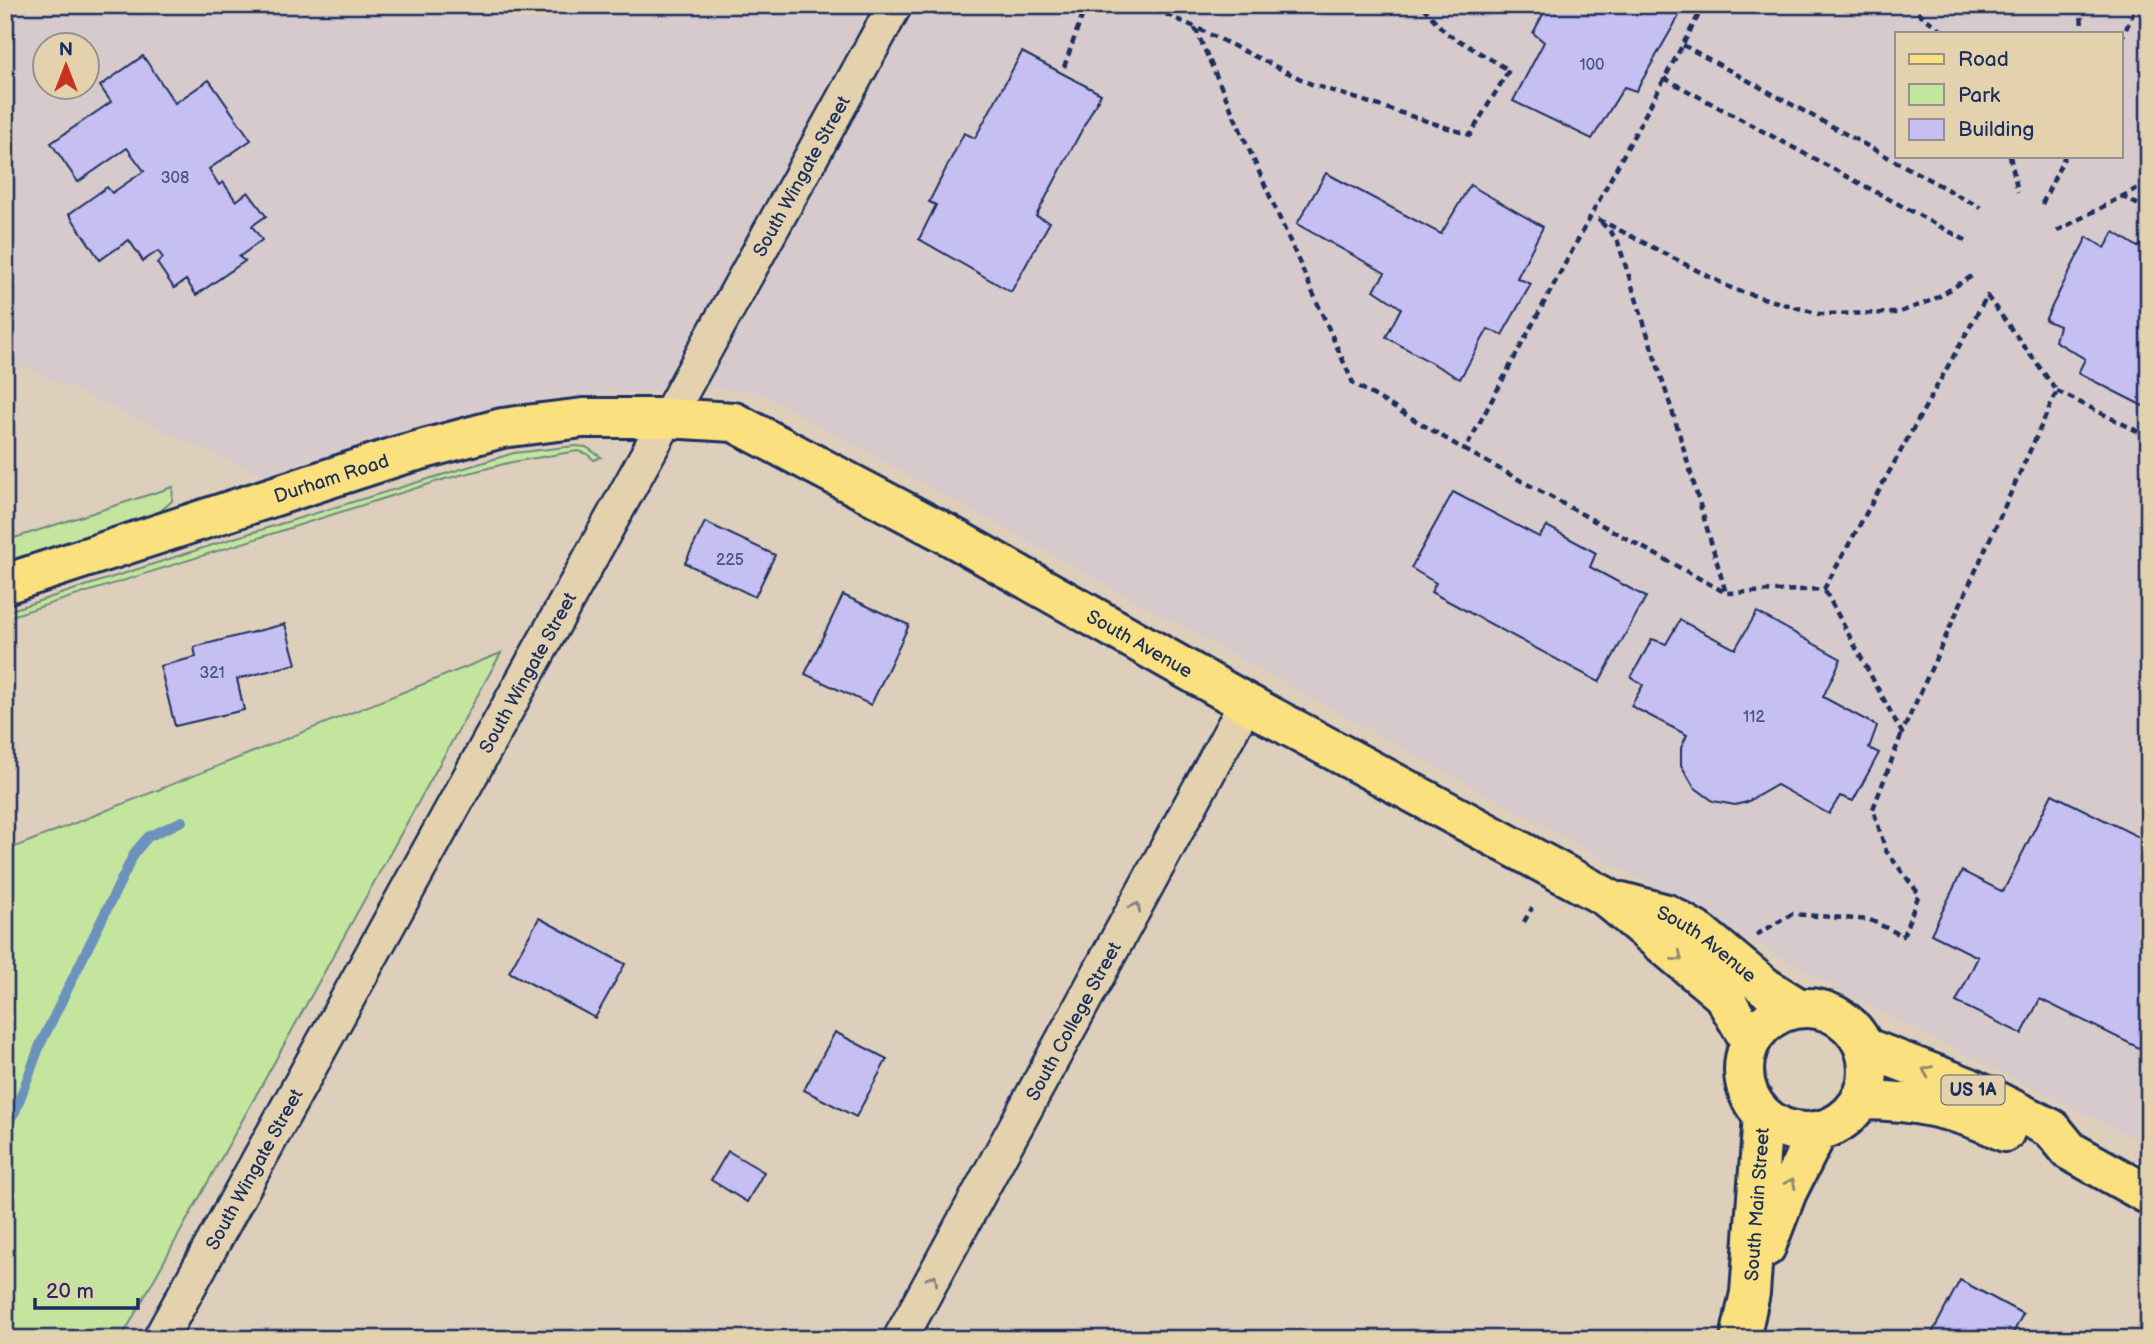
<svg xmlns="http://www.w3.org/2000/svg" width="2154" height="1344" font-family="'Balsamiq Sans',sans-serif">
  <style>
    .built { fill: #d7cacc; fill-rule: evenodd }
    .green { fill: #c4e59e; stroke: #708a7e; stroke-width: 2 }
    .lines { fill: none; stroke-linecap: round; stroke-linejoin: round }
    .stream { stroke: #6a92bd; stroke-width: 10 }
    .building { fill: #c6bff1; stroke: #1b2f5e; stroke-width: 2 }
    .minor-casing { stroke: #1b2f5e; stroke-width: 38 }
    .major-casing { stroke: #1b2f5e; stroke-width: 44 }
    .path { stroke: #1b2f5e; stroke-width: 4.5; stroke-dasharray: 7 5; stroke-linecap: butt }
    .minor { stroke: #e4d2af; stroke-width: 33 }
    .major { stroke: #fbe080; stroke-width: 38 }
    .oneway { stroke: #808086 }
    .oneway2 { stroke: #8b886f }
    .labels { text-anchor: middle; stroke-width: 6; stroke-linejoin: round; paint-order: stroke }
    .number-label { font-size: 16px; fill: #465383 }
    .shield { fill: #e4d2af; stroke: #576076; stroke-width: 2 }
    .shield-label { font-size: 18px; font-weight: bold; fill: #1b2f5e }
    .street-label { font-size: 19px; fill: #1b2f5e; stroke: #e4d2af }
  </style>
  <rect width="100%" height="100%" fill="#decebc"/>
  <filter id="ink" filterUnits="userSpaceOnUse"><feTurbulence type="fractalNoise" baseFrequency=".0143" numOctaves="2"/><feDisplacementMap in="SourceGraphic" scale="14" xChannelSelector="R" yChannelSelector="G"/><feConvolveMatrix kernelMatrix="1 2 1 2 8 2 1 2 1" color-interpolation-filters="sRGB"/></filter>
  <g filter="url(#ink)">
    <!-- built -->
    <path class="built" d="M5 5H2149V1146L1879 1011 762 394 719 388 675 389 572 396 537 401 461 417 389 437 263 476 5 358ZM1897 33H2121V156H1897ZM46 46H88V88H46Z"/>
    <!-- green -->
    <g class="green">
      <path d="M575 446 586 447 601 457 594 460 587 454 578 451 565 453 512 462 445 479 5 618V612L234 538 514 453Z"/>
      <path d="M173 487 172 501 157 514 5 562V541Z"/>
      <path d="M501 653 121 1339H5V851Z"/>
    </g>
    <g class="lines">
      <!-- stream -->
      <path class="stream" d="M5 1125 15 1112 40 1045 135 852 148 837 182 821"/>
    </g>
    <!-- building -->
    <g class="building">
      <path d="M1548 5H1665L1679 16 1636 91 1624 87 1592 139 1513 101 1544 42 1533 33Z"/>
      <path d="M1022 52 1101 94 1036 216 1050 222 1011 292 919 239 936 205 929 202 964 133 975 138Z"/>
      <path d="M143 56 175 103 209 80 251 140 209 169 219 185 223 182 236 201 248 192 266 216 252 226 262 240 239 257 245 261 196 295 186 280 174 288 157 263 163 258 158 251 143 261 129 240 100 260 69 214 107 187 112 193 144 171 127 148 78 182 51 143 111 102 100 86Z"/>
      <path d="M1326 173 1441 234 1470 185 1543 227 1517 278 1531 284 1502 335 1488 329 1460 379 1386 337 1401 308 1374 290 1385 273 1297 224Z"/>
      <path d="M2114 232 2138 247 2149 241V409L2078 373 2085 359 2055 341 2059 326 2045 320 2087 237 2105 248Z"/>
      <path d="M5 284 13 296 5 301Z"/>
      <path d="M1453 492 1539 537 1547 526 1596 553 1590 567 1646 597 1599 682 1431 592 1436 583 1411 568Z"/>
      <path d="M705 522 775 555 755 597 685 563Z"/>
      <path d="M843 595 909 625 871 705 805 674Z"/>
      <path d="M1757 612 1841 659 1823 697 1877 726 1869 748 1879 753 1853 801 1840 796 1829 814 1777 785 1747 802 1735 805 1713 801 1694 787 1681 765V748L1687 735 1631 706 1643 685 1631 677 1652 639 1666 644 1680 620 1735 649Z"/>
      <path d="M285 624 296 664 237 679 244 710 175 726 160 666 196 657 194 647Z"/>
      <path d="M2052 794 2149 842V1053L2040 999 2022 1034 1956 1002 1978 957 1931 934 1962 871 2003 892Z"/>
      <path d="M539 918 625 964 595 1018 509 972Z"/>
      <path d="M835 1032 887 1059 856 1117 804 1090Z"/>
      <path d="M728 1151 764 1172 747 1202 711 1180Z"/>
      <path d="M1960 1280 2023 1314 2010 1339H1929Z"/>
    </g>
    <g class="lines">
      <!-- minor casing -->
      <g class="minor-casing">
        <g id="minor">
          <path id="s1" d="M160 1339 895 5"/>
          <path id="s2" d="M900 1339 1246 703"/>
        </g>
      </g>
      <!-- major casing -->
      <g class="major-casing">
        <g id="major">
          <path id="s3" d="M5 584 398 456 502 428 583 418H666L734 422 945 533 1246 703 1606 897 1723 995 1750 1041"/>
          <path id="s4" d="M1622 902 1667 914 1701 934 1765 987 1797 1007"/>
          <circle cx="1806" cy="1070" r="62"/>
          <path d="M1864 1047 1968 1087 2052 1129 2070 1151 2149 1195"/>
          <path d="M1861 1100C1913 1100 1959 1109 2005 1132"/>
          <path d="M1766 1247 1787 1192 1818 1131"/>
          <path id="s5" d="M1740 1339 1750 1293 1763 1115"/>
        </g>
      </g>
      <!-- path -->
      <g class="path">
        <path d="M1144 5 1195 27 1311 84 1470 135 1509 70 1446 33 1421 5"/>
        <path d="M1704 5 1465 450 1726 593 1824 589 1987 296 2057 391 1902 733 1824 589"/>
        <path d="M1908 5 1945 33"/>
        <path d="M2081 5 2082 33"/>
        <path d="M1195 28 1353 383 1465 450"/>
        <path d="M2121 40 2137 5"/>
        <path d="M1683 45 1981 208"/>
        <path d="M1064 67 1086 5"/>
        <path d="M1664 78 1967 241"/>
        <path d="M2010 156 2018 192"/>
        <path d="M2121 196 2149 210"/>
        <path d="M2042 204 2065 156"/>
        <path d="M1598 219 1735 290 1819 314 1897 313 1933 300 1972 276"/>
        <path d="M1601 222 1617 239 1676 423 1726 593"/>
        <path d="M2057 231 2149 182"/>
        <path d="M2057 391 2149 437"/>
        <path d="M1524 922 1532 908"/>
        <path d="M1756 935 1792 914 1870 920 1903 936 1919 894 1886 851 1873 809 1902 733"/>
      </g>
      <!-- minor -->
      <use href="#minor" class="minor"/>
      <!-- major -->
      <use href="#major" class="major"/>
    </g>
    <!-- one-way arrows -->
    <defs><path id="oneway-chevron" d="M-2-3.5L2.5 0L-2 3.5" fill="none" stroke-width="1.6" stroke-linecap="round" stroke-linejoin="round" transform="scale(1.75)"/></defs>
    <g class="oneway">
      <use href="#oneway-chevron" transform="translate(1136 907) rotate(-61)"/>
      <use href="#oneway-chevron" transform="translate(933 1279) rotate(-61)"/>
    </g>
    <g class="oneway2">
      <use href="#oneway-chevron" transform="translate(1678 957) rotate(40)"/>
      <use href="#oneway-chevron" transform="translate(1927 1071) rotate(-158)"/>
      <use href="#oneway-chevron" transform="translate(1791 1183) rotate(-64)"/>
    </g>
  </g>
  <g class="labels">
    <!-- number labels -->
    <g class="number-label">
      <text x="1592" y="70">100</text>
      <text x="175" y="183">308</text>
      <text x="730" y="565">225</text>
      <text x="212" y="678">321</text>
      <text x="1754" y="722">112</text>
    </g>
    <!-- shield labels -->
    <rect class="shield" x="1941.5" y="1075.5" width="63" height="29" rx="5"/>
    <g class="shield-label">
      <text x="1973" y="1096">US 1A</text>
    </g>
    <!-- street labels -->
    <g class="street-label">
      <text dy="7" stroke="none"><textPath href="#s1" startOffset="1328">South Wingate Street</textPath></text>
      <text dy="7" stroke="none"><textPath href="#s3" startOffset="343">Durham Road</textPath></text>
      <text dy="7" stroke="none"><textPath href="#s3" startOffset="1216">South Avenue</textPath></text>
      <text dy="7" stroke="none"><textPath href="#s1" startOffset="761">South Wingate Street</textPath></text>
      <text dy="7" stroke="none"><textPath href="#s4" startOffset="96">South Avenue</textPath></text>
      <text dy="7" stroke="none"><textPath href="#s2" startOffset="362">South College Street</textPath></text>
      <text dy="7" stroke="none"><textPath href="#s1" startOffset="194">South Wingate Street</textPath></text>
      <text dy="7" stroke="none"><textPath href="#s5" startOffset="136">South Main Street</textPath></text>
    </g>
  </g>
  <!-- margin -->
  <rect width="2154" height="1344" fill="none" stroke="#e4d2af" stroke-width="28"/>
  <rect x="14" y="14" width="2126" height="1316" fill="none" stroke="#1b2f5e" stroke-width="2.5" filter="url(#ink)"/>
  <!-- legend -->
  <rect x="1895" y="32" width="228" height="126" fill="#e4d2af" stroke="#94918f" stroke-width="2"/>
  <rect x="1909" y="54" width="35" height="10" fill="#fbe080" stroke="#94918f" stroke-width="2"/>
  <text x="1958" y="66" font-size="21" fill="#1b2f5e">Road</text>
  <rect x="1909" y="84" width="35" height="21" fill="#c4e59e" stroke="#94918f" stroke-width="2"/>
  <text x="1958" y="102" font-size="21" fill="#1b2f5e">Park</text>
  <rect x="1909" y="119" width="35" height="21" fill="#c6bff1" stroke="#94918f" stroke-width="2"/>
  <text x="1958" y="136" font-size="21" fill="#1b2f5e">Building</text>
  <!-- north arrow -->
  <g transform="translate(66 66)"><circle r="33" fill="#e4d2af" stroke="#94918f" stroke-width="2"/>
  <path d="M0-5L12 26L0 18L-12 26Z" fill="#c8321e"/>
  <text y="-10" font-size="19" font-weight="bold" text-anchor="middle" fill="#1b2f5e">N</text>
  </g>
  <!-- scale -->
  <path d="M35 1298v10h103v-10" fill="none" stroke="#1b2f5e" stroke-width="3.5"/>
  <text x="46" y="1298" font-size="21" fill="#1b2f5e" stroke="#e4d2af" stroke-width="5" paint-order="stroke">20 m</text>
</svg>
